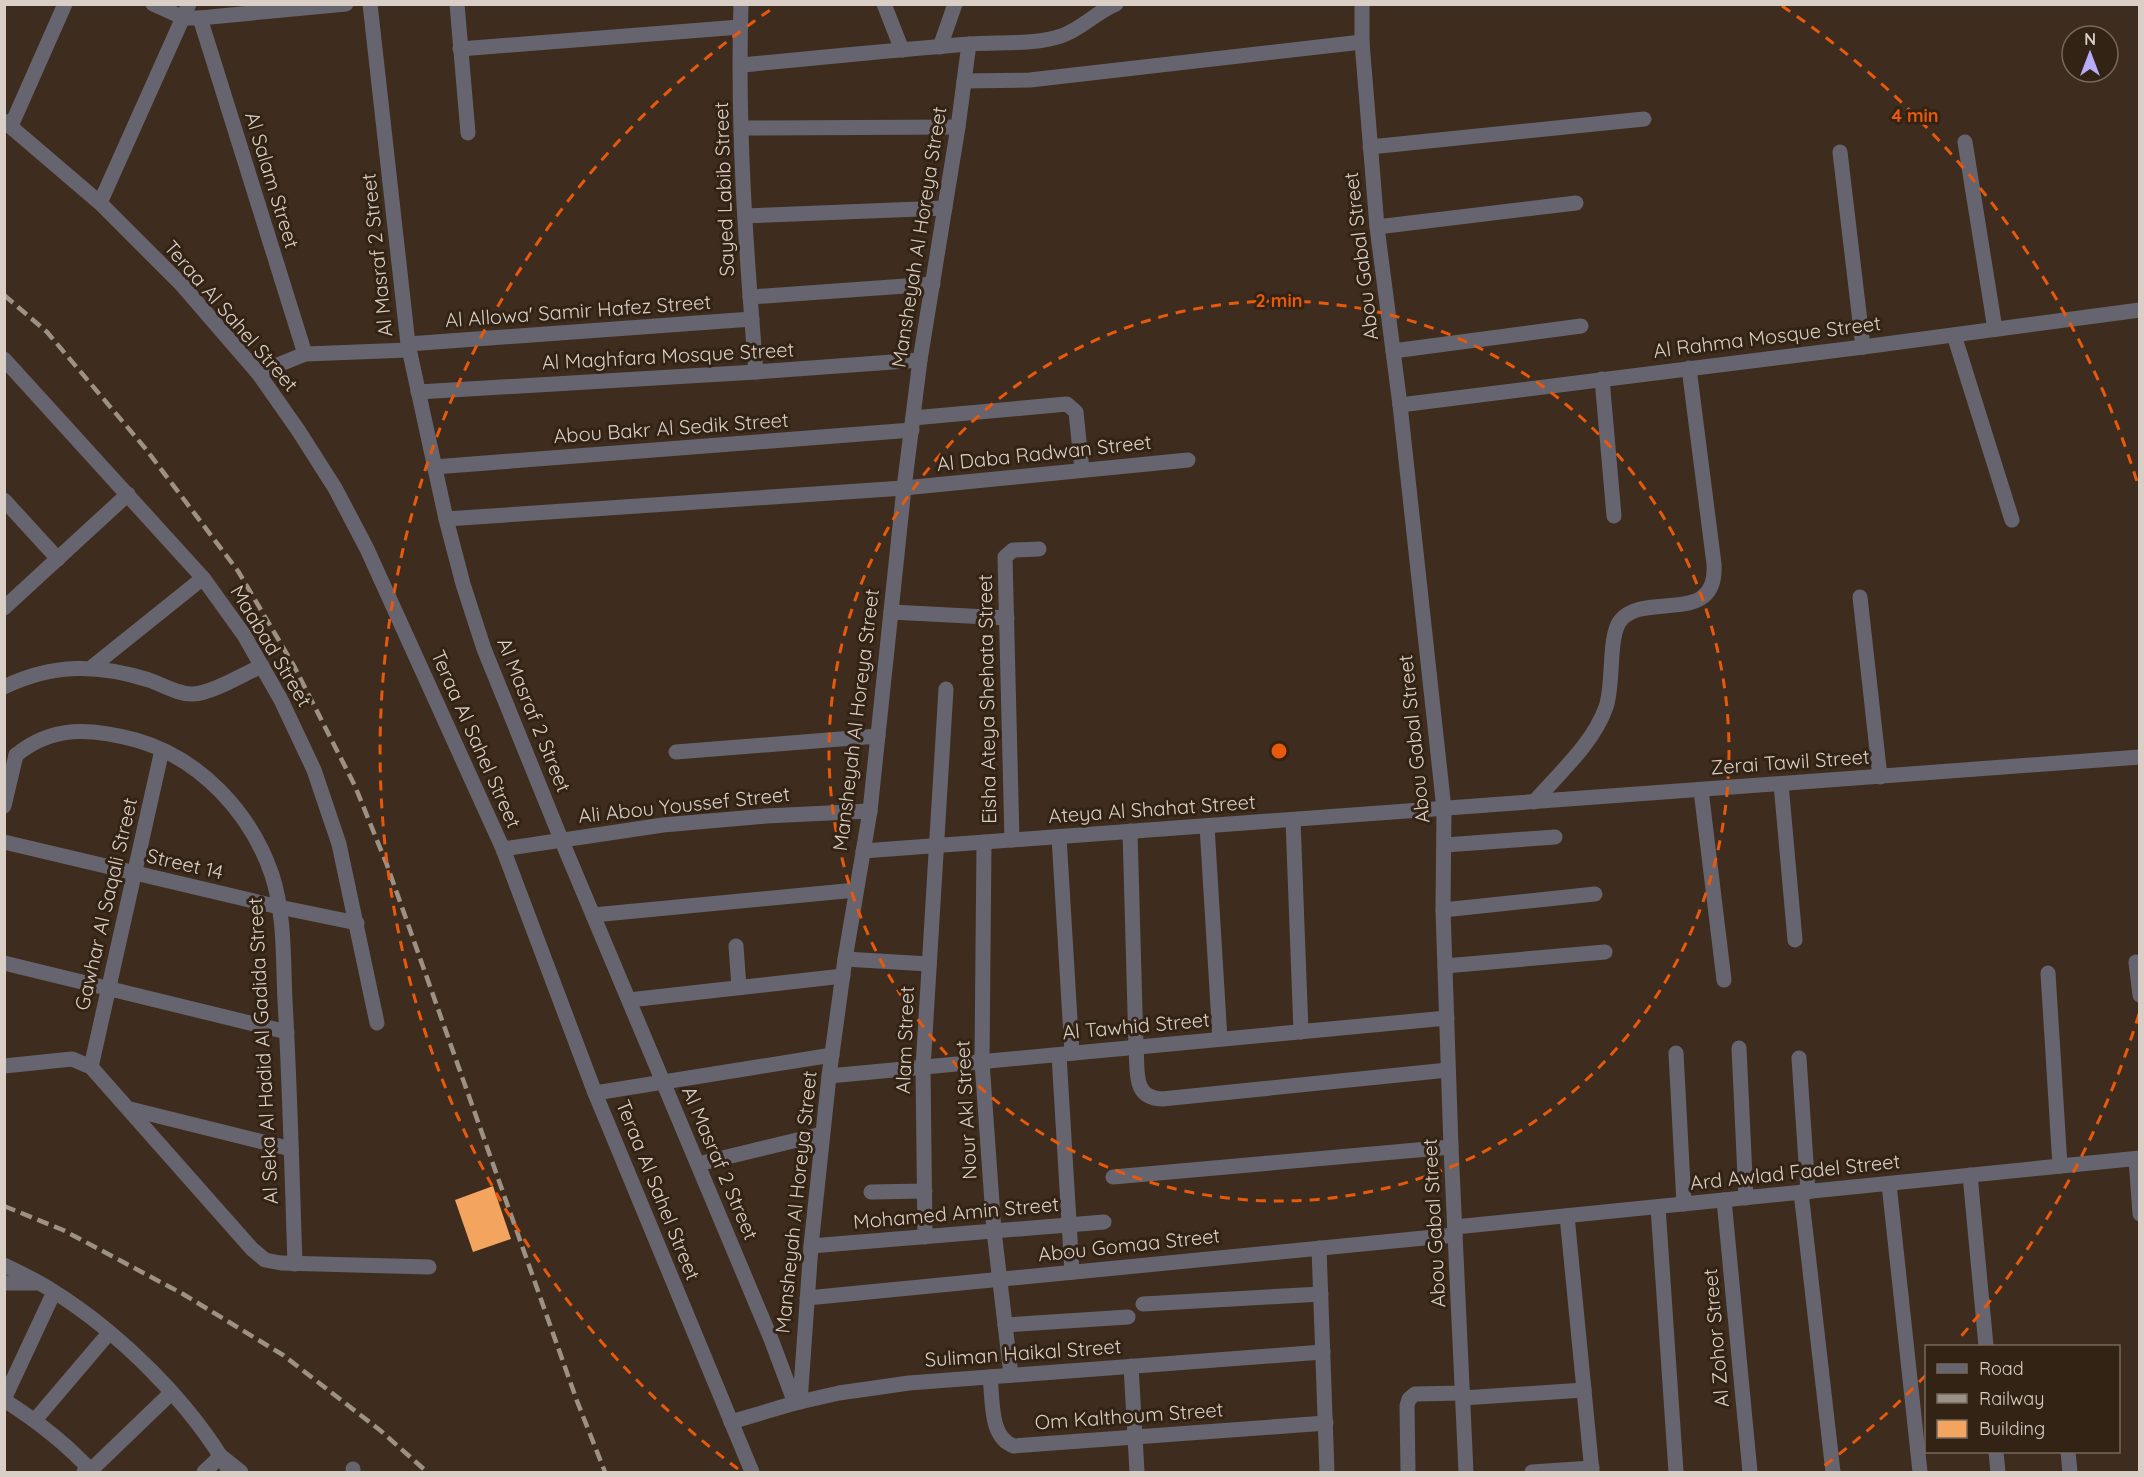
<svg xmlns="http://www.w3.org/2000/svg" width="2144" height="1477" font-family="Quicksand,sans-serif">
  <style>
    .building { fill: #f3a45f }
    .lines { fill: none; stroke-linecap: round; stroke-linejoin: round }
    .minor { stroke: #66656f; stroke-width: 15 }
    .rail { stroke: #9d9085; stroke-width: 4.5; stroke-dasharray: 12 6; stroke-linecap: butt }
    .ring { fill: none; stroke: #e8590c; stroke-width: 3; stroke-dasharray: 10 8 }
    .labels { text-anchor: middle; stroke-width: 6; stroke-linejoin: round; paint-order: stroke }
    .street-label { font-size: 20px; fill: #dacfc6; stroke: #332315 }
    .centre { fill: #e8590c; stroke: #332315; stroke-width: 3 }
    .ring-label { font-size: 18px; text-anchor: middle; font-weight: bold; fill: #e8590c; stroke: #332315; stroke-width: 6; stroke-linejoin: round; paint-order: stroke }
  </style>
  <rect width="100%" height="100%" fill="#3e2d1f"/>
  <!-- building -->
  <path class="building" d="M493 1186 511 1239 473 1252 455 1200Z"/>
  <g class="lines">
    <!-- minor -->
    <g class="minor">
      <path d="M153 4 184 18H200L346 4"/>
      <path d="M370 4 408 344 446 519 463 584 484 649 561 839 771 1339 795 1403"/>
      <path d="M457 4 468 133"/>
      <path d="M741 4C737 127 746 250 756 372"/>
      <path d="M884 4 902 50"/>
      <path d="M1362 4V42L1377 227 1400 405 1444 809 1443 910 1451 1147 1466 1472"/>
      <path d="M200 18 305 354"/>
      <path d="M940 47 955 4"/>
      <path d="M460 49 740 27"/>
      <path d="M741 65C817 58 893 50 970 44 998 42 1035 45 1061 36 1082 29 1096 12 1116 4"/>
      <path d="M964 81 1030 80 1362 42"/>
      <path d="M4 121 100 203 182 285 258 373 298 430 335 488 367 549 503 849 595 1093 752 1472"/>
      <path d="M11 126 65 4"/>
      <path d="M742 128 958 127"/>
      <path d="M1965 142 1995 329"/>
      <path d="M1370 147 1644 119"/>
      <path d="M1840 152 1863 347"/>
      <path d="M100 203 189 4"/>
      <path d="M745 216 945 208"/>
      <path d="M1377 227 1576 203"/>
      <path d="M750 297 933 284"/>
      <path d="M1954 335 2012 520"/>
      <path d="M408 344 752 319"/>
      <path d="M1393 351 1581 326"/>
      <path d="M4 359 203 578 244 635 281 700 314 770 339 844 377 1023"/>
      <path d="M258 373 305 354 409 350"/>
      <path d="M1602 379 1614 516"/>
      <path d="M418 392 756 372 920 360"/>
      <path d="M1400 405 1863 347 2140 310"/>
      <path d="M913 418 1067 404 1076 412 1082 470"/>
      <path d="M434 467 912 430"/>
      <path d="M4 500 58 559"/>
      <path d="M446 519 904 488 1188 460"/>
      <path d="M1860 597 1880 777"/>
      <path d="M4 608 128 494"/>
      <path d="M891 612 1007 618"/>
      <path d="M92 667 203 578"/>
      <path d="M4 687C53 663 99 664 149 680 163 685 179 695 193 694 213 693 243 674 262 666"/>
      <path d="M676 752 878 736"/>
      <path d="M16 755C53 725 91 728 136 740 200 758 251 813 272 875 285 915 283 960 285 1001 290 1088 292 1176 295 1264"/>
      <path d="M1781 784 1795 940"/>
      <path d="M1701 790 1724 980"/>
      <path d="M1534 802C1559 773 1593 744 1606 707 1614 685 1608 637 1620 621 1644 590 1718 628 1714 564L1689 368"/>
      <path d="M4 806 16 755"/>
      <path d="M1293 820 1301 1032"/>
      <path d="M1207 826 1220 1039"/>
      <path d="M1130 831 1136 1047C1138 1071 1132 1098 1162 1099L1448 1070"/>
      <path d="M1059 837 1072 1053"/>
      <path d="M1012 840 1005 557 1013 550 1039 549"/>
      <path d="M4 842 279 907 357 923"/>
      <path d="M984 842 982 1062 994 1231 1011 1375"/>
      <path d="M1445 845 1555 837"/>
      <path d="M503 849 663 825 766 816 870 811"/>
      <path d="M863 851 2140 757"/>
      <path d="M1443 910 1595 894"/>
      <path d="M593 915 856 890"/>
      <path d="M736 946 739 987"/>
      <path d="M845 959 929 964"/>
      <path d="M2136 962 2140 995"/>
      <path d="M4 963 287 1032"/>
      <path d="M1445 966 1605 952"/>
      <path d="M2048 973 2060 1166"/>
      <path d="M629 1000 843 976"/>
      <path d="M1739 1048 1746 1198"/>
      <path d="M1676 1053 1684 1204"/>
      <path d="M1059 1055 1072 1272"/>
      <path d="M1799 1058 1808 1192"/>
      <path d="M4 1066 72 1059 91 1067 252 1249 265 1260 281 1263 429 1267"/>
      <path d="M91 1067 162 750"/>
      <path d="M829 1076 1447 1018"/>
      <path d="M595 1093 832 1055"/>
      <path d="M130 1109 291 1149"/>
      <path d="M2136 1159 2140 1214"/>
      <path d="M698 1164 822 1134"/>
      <path d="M1970 1175 1986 1346"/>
      <path d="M1113 1177 1451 1147"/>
      <path d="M1889 1184 1920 1472"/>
      <path d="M871 1192 925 1191"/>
      <path d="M1801 1192 1833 1472"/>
      <path d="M1724 1200 1750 1472"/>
      <path d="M1658 1207 1676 1472"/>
      <path d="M1567 1216 1592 1472"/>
      <path d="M1455 1227 2140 1158"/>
      <path d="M925 1237 923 1068 946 689"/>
      <path d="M811 1246 1104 1222"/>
      <path d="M1319 1248 1327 1472"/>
      <path d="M4 1265C21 1273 37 1281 53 1291 120 1333 191 1403 230 1472"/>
      <path d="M4 1283H37"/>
      <path d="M807 1298 1455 1235"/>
      <path d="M1143 1304 1321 1294"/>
      <path d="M1005 1325 1128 1317"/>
      <path d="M1131 1366 1137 1472"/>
      <path d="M990 1377C993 1399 989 1438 1014 1446L1326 1423"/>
      <path d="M1463 1398 1584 1390"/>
      <path d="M4 1399 54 1292"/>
      <path d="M4 1400C37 1421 66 1443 92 1472"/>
      <path d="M800 1402 811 1246 829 1076 845 959 870 811 904 488 920 360 958 127 969 44"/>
      <path d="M35 1420 109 1333"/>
      <path d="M731 1422 795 1403 839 1393 909 1383 1323 1352"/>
      <path d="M1996 1452 1998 1472"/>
      <path d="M2068 1452 2070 1472"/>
      <path d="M353 1469V1472"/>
      <path d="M84 1472 90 1471 171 1393"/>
      <path d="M204 1472 221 1456 241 1472"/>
      <path d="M1408 1472 1407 1406 1409 1399 1415 1394 1463 1393"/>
      <path d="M1532 1472 1592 1468"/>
    </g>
    <!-- rail -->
    <g class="rail">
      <path d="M4 295 47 332 145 448 238 571 294 666 355 786 387 865 577 1401 605 1472"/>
      <path d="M4 1206 63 1230 183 1294 283 1355 381 1431 427 1472"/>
    </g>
  </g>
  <!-- distance rings -->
  <g class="ring">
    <circle cx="1279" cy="751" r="450"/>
    <path d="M2139 1014A899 899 0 0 1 1957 1341M1926 1375A899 899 0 0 1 1820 1469M738 1469A899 899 0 0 1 776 6M1782 6A899 899 0 0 1 2139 488"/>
  </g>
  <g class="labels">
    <!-- street labels -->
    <g class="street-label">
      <text transform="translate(272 180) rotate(73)" y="7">Al Salam Street</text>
      <text transform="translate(724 189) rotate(-92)" y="7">Sayed Labib Street</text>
      <text transform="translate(919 237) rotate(-81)" y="7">Mansheyah Al Horeya Street</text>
      <text transform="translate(377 255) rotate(-96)" y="7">Al Masraf 2 Street</text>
      <text transform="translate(1361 256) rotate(-97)" y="7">Abou Gabal Street</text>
      <text transform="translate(578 311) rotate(-4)" y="7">Al Allowa' Samir Hafez Street</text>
      <text transform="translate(231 316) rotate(49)" y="7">Teraa Al Sahel Street</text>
      <text transform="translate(1767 337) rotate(-7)" y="7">Al Rahma Mosque Street</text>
      <text transform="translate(668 356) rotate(-3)" y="7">Al Maghfara Mosque Street</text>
      <text transform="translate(671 428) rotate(-4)" y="7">Abou Bakr Al Sedik Street</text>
      <text transform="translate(1044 453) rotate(-6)" y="7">Al Daba Radwan Street</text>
      <text transform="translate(271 646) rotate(59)" y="7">Maabad Street</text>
      <text transform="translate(987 699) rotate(-91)" y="7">Eisha Ateya Shehata Street</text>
      <text transform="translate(534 715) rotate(68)" y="7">Al Masraf 2 Street</text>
      <text transform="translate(856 720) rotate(-83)" y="7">Mansheyah Al Horeya Street</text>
      <text transform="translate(476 739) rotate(66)" y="7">Teraa Al Sahel Street</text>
      <text transform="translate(1414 739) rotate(-96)" y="7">Abou Gabal Street</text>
      <text transform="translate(1790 762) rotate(-4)" y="7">Zerai Tawil Street</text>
      <text transform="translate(684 805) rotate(-6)" y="7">Ali Abou Youssef Street</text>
      <text transform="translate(1152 809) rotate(-4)" y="7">Ateya Al Shahat Street</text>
      <text transform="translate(185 864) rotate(13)" y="7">Street 14</text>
      <text transform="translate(106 904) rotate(-77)" y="7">Gawhar Al Saqali Street</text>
      <text transform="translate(1136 1026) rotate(-5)" y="7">Al Tawhid Street</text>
      <text transform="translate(905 1040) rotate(-88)" y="7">Alam Street</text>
      <text transform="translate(263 1051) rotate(-93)" y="7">Al Seka Al Hadid Al Gadida Street</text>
      <text transform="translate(966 1110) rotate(-93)" y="7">Nour Akl Street</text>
      <text transform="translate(720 1163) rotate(67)" y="7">Al Masraf 2 Street</text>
      <text transform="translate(1795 1172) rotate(-6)" y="7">Ard Awlad Fadel Street</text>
      <text transform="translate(658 1190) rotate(68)" y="7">Teraa Al Sahel Street</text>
      <text transform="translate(796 1202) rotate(-84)" y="7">Mansheyah Al Horeya Street</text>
      <text transform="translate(956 1213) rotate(-5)" y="7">Mohamed Amin Street</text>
      <text transform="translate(1434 1223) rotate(-93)" y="7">Abou Gabal Street</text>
      <text transform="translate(1129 1245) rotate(-6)" y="7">Abou Gomaa Street</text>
      <text transform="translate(1716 1338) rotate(-95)" y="7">Al Zohor Street</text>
      <text transform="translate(1023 1353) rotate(-4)" y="7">Suliman Haikal Street</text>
      <text transform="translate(1129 1416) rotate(-4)" y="7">Om Kalthoum Street</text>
    </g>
  </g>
  <circle cx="1279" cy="751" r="9" class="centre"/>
  <g class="ring-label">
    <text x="1915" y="122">4 min</text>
    <text x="1279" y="307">2 min</text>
  </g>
  <!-- border -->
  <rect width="2144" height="1477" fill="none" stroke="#dacfc6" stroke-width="12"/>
  <!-- legend -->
  <rect x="1925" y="1345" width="195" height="108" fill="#332315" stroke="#76685c" stroke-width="1.5"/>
  <rect x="1937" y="1364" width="30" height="9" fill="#66656f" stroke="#76685c" stroke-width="1.5"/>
  <text x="1979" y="1375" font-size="18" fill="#dacfc6">Road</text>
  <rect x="1937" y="1394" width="30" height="9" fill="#9d9085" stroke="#76685c" stroke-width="1.5"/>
  <text x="1979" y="1405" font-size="18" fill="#dacfc6">Railway</text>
  <rect x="1937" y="1420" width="30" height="18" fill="#f3a45f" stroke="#76685c" stroke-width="1.5"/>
  <text x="1979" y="1435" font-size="18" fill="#dacfc6">Building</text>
  <!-- north arrow -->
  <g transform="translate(2090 54)"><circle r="28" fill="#332315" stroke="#76685c" stroke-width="1.5"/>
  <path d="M0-4.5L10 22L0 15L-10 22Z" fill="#b8abf7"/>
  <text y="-9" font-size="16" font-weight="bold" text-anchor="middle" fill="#dacfc6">N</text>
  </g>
</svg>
